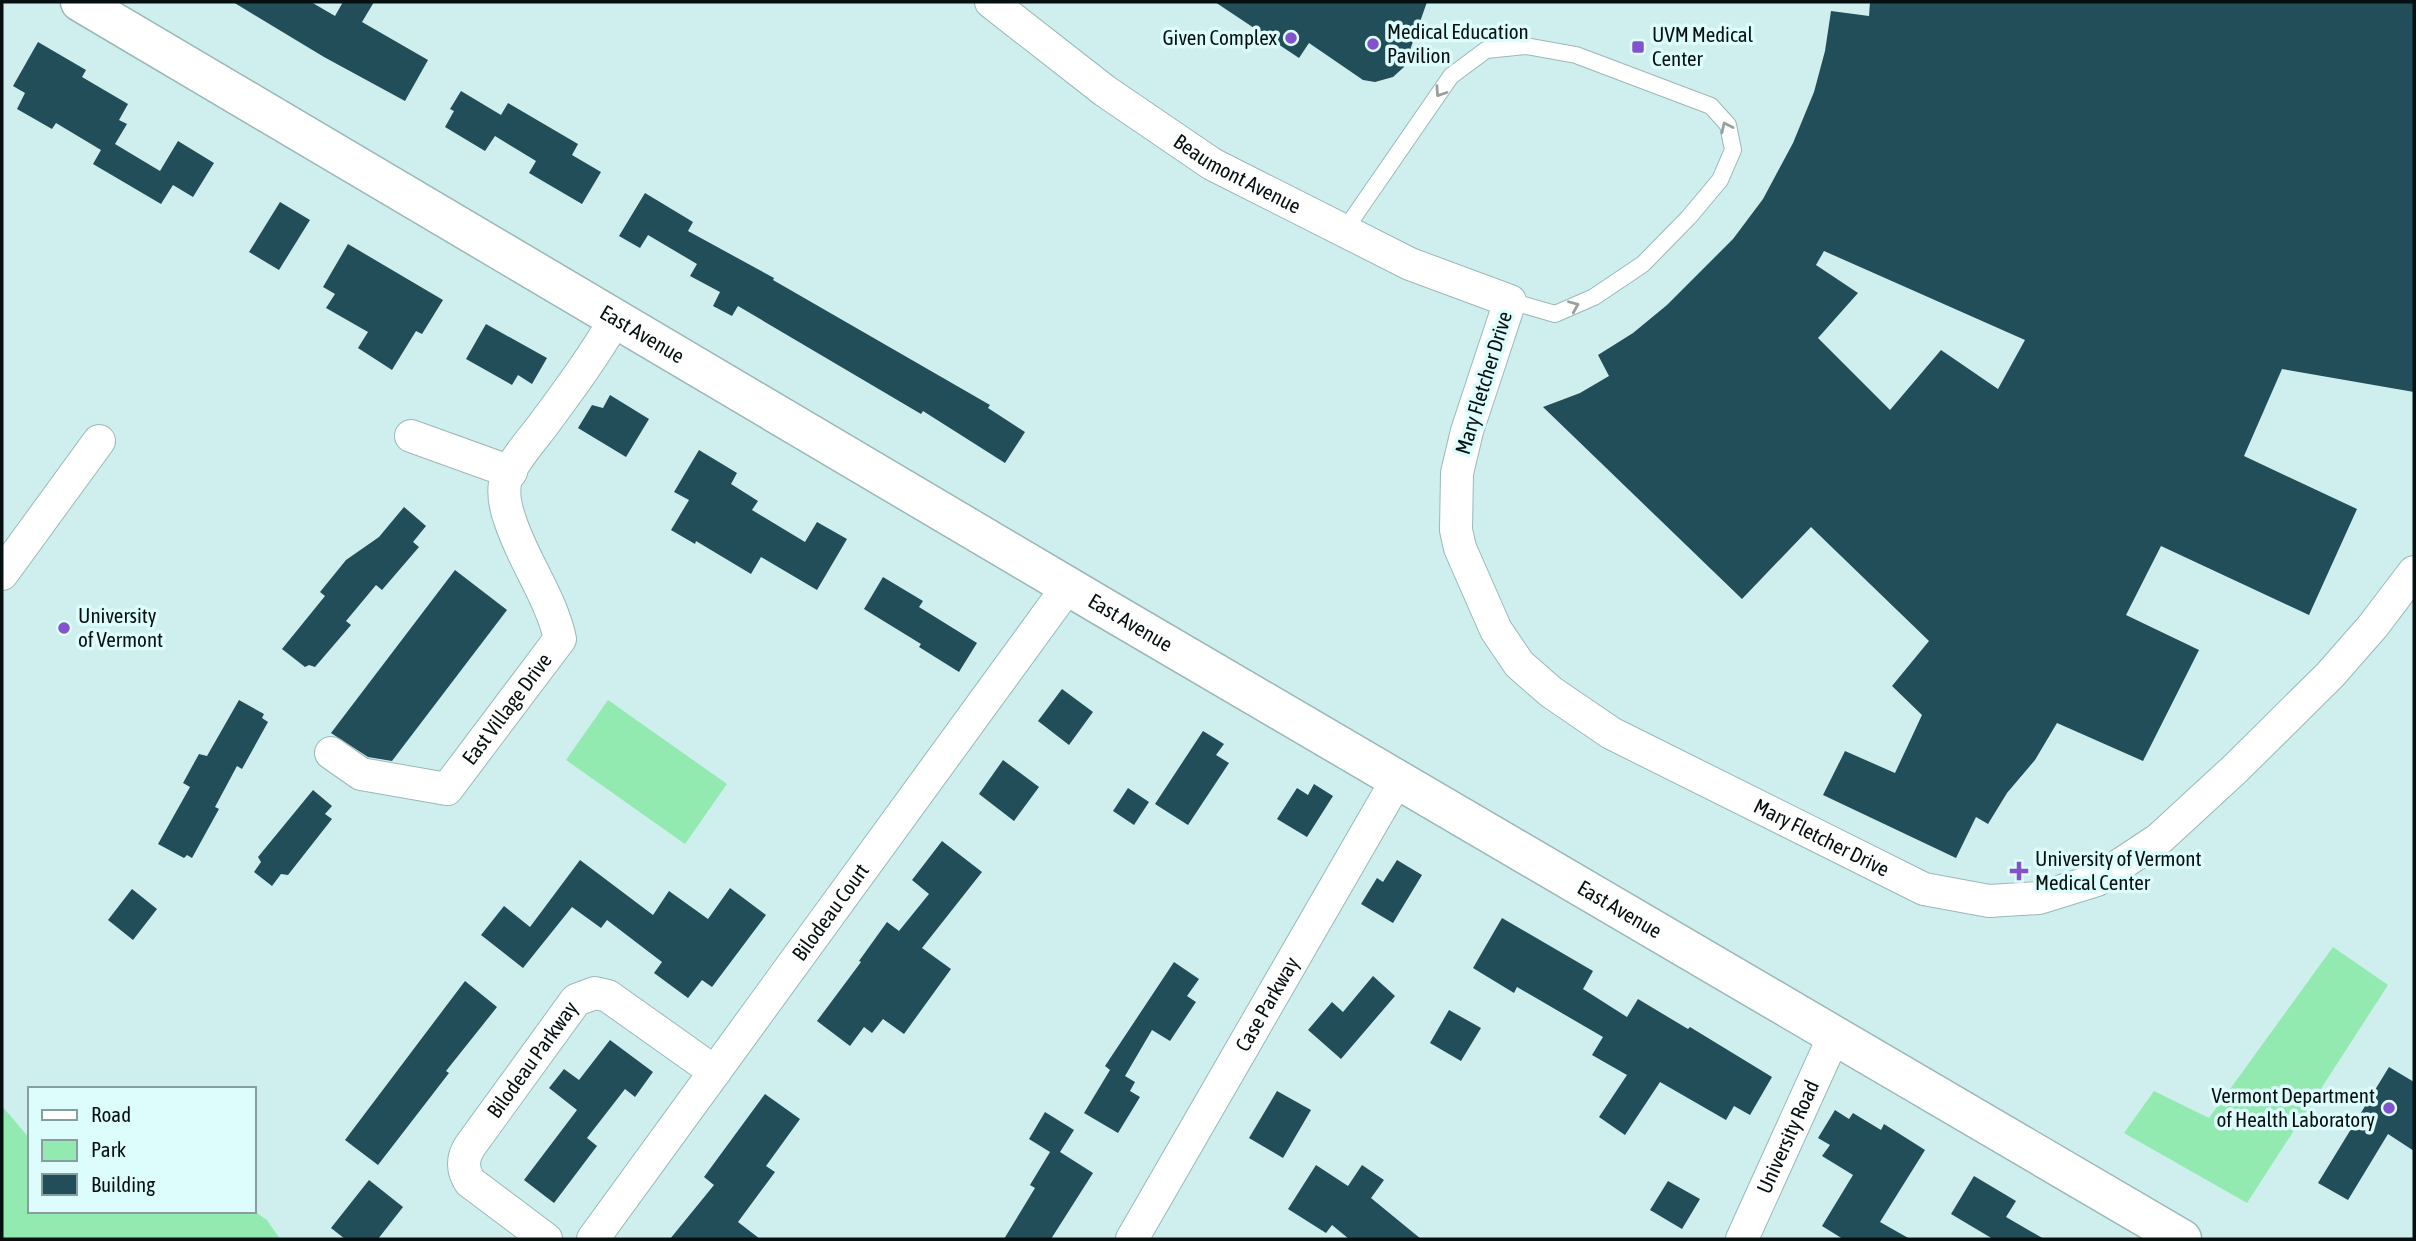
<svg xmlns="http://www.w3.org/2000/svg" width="2416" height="1241" font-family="'Asap Condensed',sans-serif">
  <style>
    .green { fill: #93eab0 }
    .building { fill: #224e59; fill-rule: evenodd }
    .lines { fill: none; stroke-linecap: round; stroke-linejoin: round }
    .lane-casing { stroke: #9ab8b8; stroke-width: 18 }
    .street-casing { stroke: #9ab8b8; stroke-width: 34 }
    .secondary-casing { stroke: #9ab8b8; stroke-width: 41 }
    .lane { stroke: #fff; stroke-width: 16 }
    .street { stroke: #fff; stroke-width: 32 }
    .secondary { stroke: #fff; stroke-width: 38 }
    .oneway { stroke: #9b9f9f }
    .poi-dot { fill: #8353cc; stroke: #ddfdfc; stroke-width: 2.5 }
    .labels { text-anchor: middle; stroke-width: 7; stroke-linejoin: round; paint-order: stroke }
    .poi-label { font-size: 21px; fill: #061010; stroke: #ddfdfc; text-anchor: start }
    .street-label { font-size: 21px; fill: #061010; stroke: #ddfdfc }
  </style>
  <rect width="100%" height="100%" fill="#cfefef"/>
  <!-- green -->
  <g class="green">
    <path d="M608 700 727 784 685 844 566 760Z"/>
    <path d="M2333 947 2388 985 2247 1203 2124 1133 2154 1091 2209 1118Z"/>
    <path d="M2 1106 30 1139V1211H254L267 1220 280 1239H2Z"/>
  </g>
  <!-- building -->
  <g class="building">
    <path d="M233 2H311L335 16 343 2H374L362 22 428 60 405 101 324 57Z"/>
    <path d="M1215 2H1427L1404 67 1393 77 1375 82 1363 80 1309 43 1299 58Z"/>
    <path d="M1870 2H2414V392L2282 369 2244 456 2357 509 2309 615 2161 546 2126 615 2199 650 2143 761 2057 723 2035 760 2007 793 1988 824 1976 817 1956 858 1823 795 1845 751 1895 773 1922 715 1892 686 1929 641 1811 527 1742 599 1543 407 1580 393 1609 376 1598 355 1633 333 1667 305 1733 239 1763 199 1793 143 1814 92 1825 51 1831 11 1869 16ZM1824 251 2025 340 1998 389 1941 350 1890 410 1818 338 1858 293 1816 265Z"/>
    <path d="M38 42 86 70 82 77 128 104 119 120 127 124 115 144 160 171 178 141 214 163 193 197 173 185 161 204 93 164 101 150 56 123 52 129 17 109 25 93 13 86Z"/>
    <path d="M461 91 501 115 508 103 578 144 572 155 601 172 582 204 529 173 536 161 495 136 485 151 445 127 454 111 450 109Z"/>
    <path d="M645 193 693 222 688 231 774 278 773 280 990 405 988 408 1025 432 1005 463 923 411 921 414 738 306 732 316 713 306 720 292 690 276 697 264 648 235 640 248 619 236Z"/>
    <path d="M280 202 310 220 279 270 249 252Z"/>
    <path d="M348 244 443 300 422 334 416 331 392 370 358 348 368 332 326 308 335 294 323 287Z"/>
    <path d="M486 324 547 358 532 384 518 375 512 385 466 359Z"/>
    <path d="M610 395 649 419 626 457 578 428 592 405 603 408Z"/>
    <path d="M699 450 737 473 731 484 758 501 752 510 805 542 817 522 847 539 817 590 761 557 751 574 696 541 695 544 671 530 689 500 674 492Z"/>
    <path d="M404 507 426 526 413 542 419 547 382 590 376 585 346 621 351 625 315 667 309 665 305 667 282 649 325 596 320 592 346 560 379 537Z"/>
    <path d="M455 570 507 610 392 761 368 757 331 733Z"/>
    <path d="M883 577 923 601 919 607 977 643 959 672 919 647 921 644 864 609Z"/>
    <path d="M1062 689 1093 712 1069 745 1038 721Z"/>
    <path d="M239 700 264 714 262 718 268 722 242 769 237 766 215 807 219 809 192 858 187 855 184 858 158 844 190 787 183 783 199 754 207 756Z"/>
    <path d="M1203 731 1224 744 1216 755 1229 763 1188 825 1155 804Z"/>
    <path d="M1003 760 1039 787 1014 821 979 794Z"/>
    <path d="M1314 784 1333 796 1307 837 1277 819 1297 788 1308 795Z"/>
    <path d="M1128 788 1149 802 1134 825 1113 811Z"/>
    <path d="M313 790 332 806 325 814 332 819 288 875 281 874 272 886 254 872 261 862 258 857Z"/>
    <path d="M942 841 982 872 922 948 951 969 904 1034 883 1019 872 1033 864 1027 850 1046 817 1021 861 962 859 961 887 922 899 931 929 894 912 880Z"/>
    <path d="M580 860 653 915 669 891 708 919 730 888 766 915 712 987 702 980 688 998 654 973 662 962 607 920 601 928 572 907 523 968 481 935 504 906 530 927Z"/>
    <path d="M1397 860 1422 875 1393 923 1361 904 1377 878 1383 882Z"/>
    <path d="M132 889 157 909 133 940 108 920Z"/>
    <path d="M1502 918 1593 971 1583 989 1627 1017 1638 999 1688 1029 1690 1027 1772 1077 1750 1115 1734 1106 1726 1120 1660 1082 1625 1135 1599 1117 1627 1075 1592 1055 1603 1037 1517 987 1514 993 1473 968Z"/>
    <path d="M1174 962 1199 979 1187 996 1196 1002 1170 1041 1152 1030 1125 1076 1135 1082 1130 1091 1140 1097 1118 1133 1084 1113 1110 1070 1105 1066Z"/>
    <path d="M1373 976 1395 996 1341 1059 1308 1030 1332 1002 1343 1012Z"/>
    <path d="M465 981 497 1007 446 1071 449 1073 378 1165 345 1140Z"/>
    <path d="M1449 1010 1481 1028 1461 1061 1430 1043Z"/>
    <path d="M610 1040 653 1072 635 1097 625 1089 587 1138 597 1146 554 1203 524 1180 577 1110 549 1088 564 1069 579 1080Z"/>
    <path d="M2389 1067 2414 1082V1151L2388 1134 2348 1200 2318 1183Z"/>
    <path d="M1277 1091 1311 1110 1283 1158 1249 1138Z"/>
    <path d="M765 1094 800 1119 766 1166 775 1172 738 1222 760 1239H670L714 1185 704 1177Z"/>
    <path d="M1835 1110 1849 1119 1853 1113 1881 1130 1884 1124 1925 1150 1880 1222 1910 1239H1843L1822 1226 1853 1175 1822 1156 1830 1145 1818 1138Z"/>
    <path d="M1045 1112 1074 1130 1060 1152 1093 1173 1051 1239H1004L1035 1188 1030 1185 1050 1152 1029 1139Z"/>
    <path d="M1316 1165 1348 1186 1362 1165 1384 1180 1371 1198 1421 1239H1349L1332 1225 1326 1233 1288 1209Z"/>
    <path d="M1974 1176 2016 1201 2006 1217 2044 1239H1993L1951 1214Z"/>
    <path d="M369 1180 403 1207 378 1239H345L331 1228Z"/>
    <path d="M1668 1181 1700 1199 1682 1229 1650 1210Z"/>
  </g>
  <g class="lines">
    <!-- lane casing -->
    <g class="lane-casing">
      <path id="lane" d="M1344 231 1451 76 1486 50 1526 46 1576 55 1711 106 1728 125 1733 150 1720 180 1689 217 1643 264 1594 297 1555 314 1510 301"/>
    </g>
    <!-- street casing -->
    <g class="street-casing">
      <g id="street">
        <path id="s1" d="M991 2 1105 91 1212 164 1410 264 1510 301 1467 431 1457 473 1456 530 1460 548 1496 630 1519 664 1551 692 1611 733 1924 889 1989 901 2039 898 2097 880 2159 839 2235 769 2330 675 2373 626 2414 572"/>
        <path d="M411 436 511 472"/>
        <path d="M2 574 99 441"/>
        <path id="s2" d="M331 753 361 774 447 789 560 639C551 597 523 561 510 520 506 509 503 495 505 483 509 465 532 440 543 425 569 390 594 356 616 318"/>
        <path id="s3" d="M546 1239 470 1182C462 1170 462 1158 470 1146L576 1000 595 993 608 996 715 1072"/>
        <path id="s4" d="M593 1239 1069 585"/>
        <path id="s5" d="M1132 1239 1398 778"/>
        <path id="s6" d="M1742 1239 1834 1036"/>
      </g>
    </g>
    <!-- secondary casing -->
    <g class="secondary-casing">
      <g id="secondary">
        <path id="s7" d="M80 2 1103 607 2182 1239"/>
      </g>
    </g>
    <!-- lane -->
    <use href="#lane" class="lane"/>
    <!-- street -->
    <use href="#street" class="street"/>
    <!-- secondary -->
    <use href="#secondary" class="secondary"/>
  </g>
  <!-- one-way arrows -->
  <defs><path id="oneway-chevron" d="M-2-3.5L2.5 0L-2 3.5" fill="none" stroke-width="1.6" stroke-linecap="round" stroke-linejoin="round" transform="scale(1.75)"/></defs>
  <g class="oneway">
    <use href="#oneway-chevron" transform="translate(1440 92) rotate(124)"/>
    <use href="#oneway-chevron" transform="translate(1726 127) rotate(-115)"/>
    <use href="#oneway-chevron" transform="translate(1574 306) rotate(-23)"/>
  </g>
  <!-- markers -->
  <g class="poi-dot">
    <circle cx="1291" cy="38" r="7"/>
    <circle cx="1373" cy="44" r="7"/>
    <rect x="1631" y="40" width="14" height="14" rx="3.5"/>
    <circle cx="64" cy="628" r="7"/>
    <path d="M2015.5 860.5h7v7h7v7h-7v7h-7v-7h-7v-7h7z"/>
    <circle cx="2389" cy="1108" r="7"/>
  </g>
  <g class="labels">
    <!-- poi labels -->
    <g class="poi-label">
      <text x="1387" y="39">Medical Education<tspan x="1387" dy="24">Pavilion</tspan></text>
      <text x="1652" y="42">UVM Medical<tspan x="1652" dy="24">Center</tspan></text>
      <text x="1277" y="45" text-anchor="end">Given Complex</text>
      <text x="78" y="623">University<tspan x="78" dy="24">of Vermont</tspan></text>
      <text x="2035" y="866">University of Vermont<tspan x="2035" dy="24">Medical Center</tspan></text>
      <text x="2375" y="1103" text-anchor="end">Vermont Department<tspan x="2375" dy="24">of Health Laboratory</tspan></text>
    </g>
    <!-- street labels -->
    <g class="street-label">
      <text dy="7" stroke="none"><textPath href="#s1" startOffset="301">Beaumont Avenue</textPath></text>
      <text dy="7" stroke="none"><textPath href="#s7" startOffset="653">East Avenue</textPath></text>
      <text transform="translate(1484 383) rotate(-73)" y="7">Mary Fletcher Drive</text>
      <text dy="7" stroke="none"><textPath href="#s7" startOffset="1220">East Avenue</textPath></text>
      <text dy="7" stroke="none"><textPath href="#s2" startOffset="224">East Village Drive</textPath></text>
      <text dy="7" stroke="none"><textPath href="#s1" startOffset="1339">Mary Fletcher Drive</textPath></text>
      <text dy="7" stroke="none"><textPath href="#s7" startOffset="1787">East Avenue</textPath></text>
      <text dy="7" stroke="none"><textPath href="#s4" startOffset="404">Bilodeau Court</textPath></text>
      <text dy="7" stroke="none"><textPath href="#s5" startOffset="271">Case Parkway</textPath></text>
      <text dy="7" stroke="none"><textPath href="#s3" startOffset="240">Bilodeau Parkway</textPath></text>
      <text dy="7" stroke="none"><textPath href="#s6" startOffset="112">University Road</textPath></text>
    </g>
  </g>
  <!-- border -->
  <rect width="2416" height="1241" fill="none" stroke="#061010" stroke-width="7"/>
  <!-- legend -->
  <rect x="28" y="1087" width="228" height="126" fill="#ddfdfc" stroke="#879e9e" stroke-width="2"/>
  <rect x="42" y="1110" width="35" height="10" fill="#ffffff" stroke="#879e9e" stroke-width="2"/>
  <text x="91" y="1122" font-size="21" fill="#061010">Road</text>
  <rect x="42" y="1140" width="35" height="21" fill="#93eab0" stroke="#879e9e" stroke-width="2"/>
  <text x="91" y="1157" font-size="21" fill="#061010">Park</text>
  <rect x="42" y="1174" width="35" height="21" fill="#224e59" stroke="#879e9e" stroke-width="2"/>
  <text x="91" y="1192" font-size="21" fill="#061010">Building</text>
</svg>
